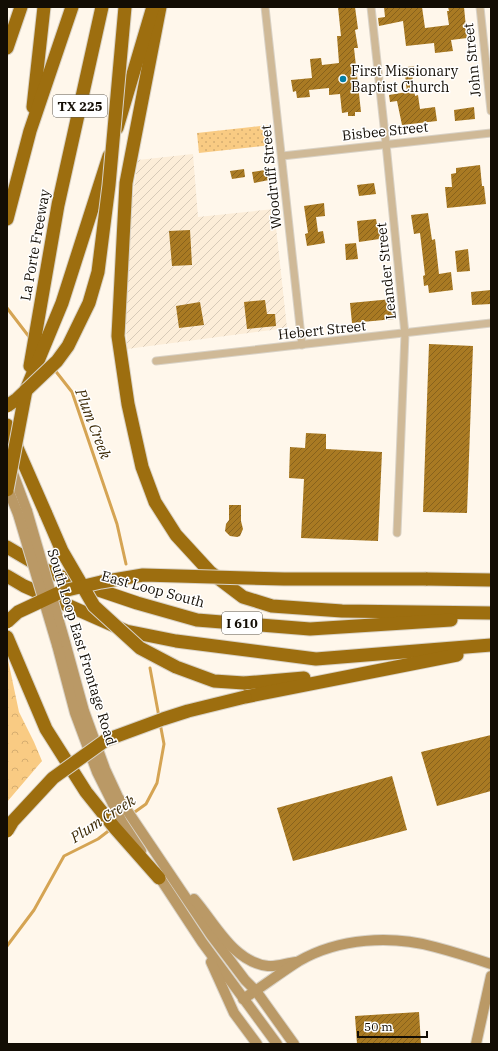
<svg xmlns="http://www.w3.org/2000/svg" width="498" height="1051" font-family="'IBM Plex Serif',serif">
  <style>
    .industrial { fill: url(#industrial-furrows) }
    .forest { fill: url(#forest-crowns) }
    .park { fill: url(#park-dots) }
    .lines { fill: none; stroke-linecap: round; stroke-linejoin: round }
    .stream { stroke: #d5a453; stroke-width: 3 }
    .building { fill: url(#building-hatch) }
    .street-casing { stroke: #d9d2c6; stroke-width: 9 }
    .secondary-casing { stroke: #d9d2c6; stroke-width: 12 }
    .highway-casing { stroke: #d9d2c6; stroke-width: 15 }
    .street { stroke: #cfb997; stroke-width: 7 }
    .secondary { stroke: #ba9966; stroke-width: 10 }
    .highway { stroke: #9d6e0f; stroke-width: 13 }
    .secondary-bridge-casing { stroke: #d9d2c6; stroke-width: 12; stroke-linecap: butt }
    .highway-bridge-casing { stroke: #d9d2c6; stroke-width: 15; stroke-linecap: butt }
    .secondary-bridge { stroke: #ba9966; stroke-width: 10 }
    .highway-bridge { stroke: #9d6e0f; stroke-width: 13 }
    .poi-dot { fill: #047fa5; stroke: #fff; stroke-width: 1.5 }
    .labels { text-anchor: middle; stroke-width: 3; stroke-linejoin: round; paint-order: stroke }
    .shield { fill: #fff; stroke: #5a564f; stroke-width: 1 }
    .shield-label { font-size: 13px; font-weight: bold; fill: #130d04 }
    .street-label { font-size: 14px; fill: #130d04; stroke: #fff }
    .poi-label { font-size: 14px; fill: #130d04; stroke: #fff; text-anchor: start }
    .water-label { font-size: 15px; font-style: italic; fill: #3c2904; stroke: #fff }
  </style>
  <defs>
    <pattern id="industrial-furrows" width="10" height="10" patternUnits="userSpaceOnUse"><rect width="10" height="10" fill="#fcedd8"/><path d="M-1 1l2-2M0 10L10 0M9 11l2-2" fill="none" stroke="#d7cab8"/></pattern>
    <pattern id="forest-crowns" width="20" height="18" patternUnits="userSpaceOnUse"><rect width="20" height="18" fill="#f9cb83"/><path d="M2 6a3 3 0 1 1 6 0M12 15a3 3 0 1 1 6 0" fill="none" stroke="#d5ad70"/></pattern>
    <pattern id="park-dots" width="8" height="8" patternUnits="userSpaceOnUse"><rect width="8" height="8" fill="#f9cb83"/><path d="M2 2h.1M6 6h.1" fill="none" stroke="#d5ad70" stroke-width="1.8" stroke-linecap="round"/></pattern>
    <pattern id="building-hatch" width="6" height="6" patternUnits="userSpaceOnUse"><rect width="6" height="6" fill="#a97a23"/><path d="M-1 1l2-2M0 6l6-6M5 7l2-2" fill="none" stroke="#88621c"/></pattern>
  </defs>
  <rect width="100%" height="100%" fill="#fff7eb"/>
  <!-- industrial -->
  <path class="industrial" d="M193 154 198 217 274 209 287 328 127 349 125 292 129 223 138 160Z"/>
  <!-- forest -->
  <path class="forest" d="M7 655 19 712 34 742 42 761 7 802Z"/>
  <!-- park -->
  <path class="park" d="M269 125 271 145 199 153 197 133Z"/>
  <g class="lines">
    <!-- stream -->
    <g class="stream">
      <path d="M7 308 30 338"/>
      <path d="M54 369 72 392 117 524 126 564"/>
      <path d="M150 668 159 717"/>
      <path d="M132 814 146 804 157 783 164 744 160 723"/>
      <path d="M7 946 34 910 64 856 98 839 111 829"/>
    </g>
  </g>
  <!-- building -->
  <g class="building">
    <path d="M338 7H355L358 29 355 30 358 48H354L361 112H355V116H348V112L342 113 340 94 329 95V88L309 90 310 97 297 98 296 91 293 92 291 80 312 78 310 59 321 58 322 65 339 63 337 36H341Z"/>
    <path d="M384 7H422L425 28 449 25 447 11H449L448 7H464L467 38 451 40 453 51 435 53 434 43 406 46 403 21 379 26 378 18 385 17Z"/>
    <path d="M414 66 415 74H412L415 96 418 95 420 109 435 107 437 121 402 125 397 101 390 102 389 95 407 92 405 75 401 76 400 68Z"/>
    <path d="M474 107 475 119 455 121 454 110Z"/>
    <path d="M480 165 482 186H484L486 204 447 208 445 187H452L451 174 456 173V168Z"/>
    <path d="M244 169 245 177 232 179 230 171Z"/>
    <path d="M265 170 268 171 269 180 254 183 252 172Z"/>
    <path d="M374 183 376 194 359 196 357 185Z"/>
    <path d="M324 203 325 216 316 217 318 232 323 231 325 243 307 246 305 234 308 233 304 206Z"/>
    <path d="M428 213 432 240 435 239 439 274 451 272 453 290 429 293 428 285 424 286 423 276 425 275 420 233 414 234 411 215Z"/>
    <path d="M376 219 378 230 385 229 386 238 359 242 357 221Z"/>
    <path d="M190 230 192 265 172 266 169 231Z"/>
    <path d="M356 243 358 259 346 260 345 244Z"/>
    <path d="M468 249 470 271 457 272 455 251Z"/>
    <path d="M491 290V304L472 305 471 292Z"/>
    <path d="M392 299 394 319 352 323 350 303Z"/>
    <path d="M265 300 267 314H275L276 326 247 329 244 302Z"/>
    <path d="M200 302 204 325 179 328 176 306Z"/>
    <path d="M429 344 473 346 467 513 423 512Z"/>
    <path d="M306 433 326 434V449L382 452 378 541 301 538 304 479 289 478 290 447 305 448Z"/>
    <path d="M229 505H241V521L243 529 240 536 237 537 230 536 225 531 226 524 229 520Z"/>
    <path d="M491 735V791L437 806 421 752Z"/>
    <path d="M392 776 407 830 293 861 277 808Z"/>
    <path d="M419 1012 421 1044H357L355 1016Z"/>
  </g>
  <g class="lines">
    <!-- street casing -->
    <g class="street-casing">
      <g id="street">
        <path d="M265 7 302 345"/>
        <path d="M371 7 386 144 405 334 397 533"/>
        <path d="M480 7 491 111"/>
        <path d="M282 156 491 133"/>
        <path d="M156 361 491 323"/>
      </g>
    </g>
    <!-- secondary casing -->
    <g class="secondary-casing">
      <g id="secondary">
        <path d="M11 468 27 511"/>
        <path d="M7 487 18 514"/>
        <path d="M65 642 84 711 105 769 118 797 211 935 245 980 256 991 294 1044"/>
        <path d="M57 645 75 713 97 772 122 822 141 851"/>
        <path d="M156 872 202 942 277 1044"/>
        <path d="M194 899C215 923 233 962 268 966 276 967 287 963 296 962"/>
        <path d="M211 962 234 1013 257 1044"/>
        <path d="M243 999C262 987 280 973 299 961 339 938 391 935 435 947 454 952 473 958 491 964"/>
        <path d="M476 1044 491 976"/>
      </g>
    </g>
    <!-- highway casing -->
    <g class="highway-casing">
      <g id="highway">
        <path d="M160 7 126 183 118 336 128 404 142 467 155 502 176 535 210 572 243 597 272 606 342 611 491 613"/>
        <path d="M7 48 21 7"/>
        <path d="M33 107 44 7"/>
        <path d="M117 128 152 10"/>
        <path d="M7 219 30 131 72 7"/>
        <path d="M30 366 58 205 102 7"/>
        <path d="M26 390 62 303 109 156"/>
        <path d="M7 425 46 514"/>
        <path d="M7 547 46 570 69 580 137 603 197 620 310 629 451 620"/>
        <path d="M7 576 24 586 126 631 176 641 316 659 491 645"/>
        <path d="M426 579 491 580"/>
        <path d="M7 637 46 729 86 792 114 827 159 878"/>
        <path d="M244 683 304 678"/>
        <path d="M245 697 457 655"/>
      </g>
    </g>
    <!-- street -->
    <use href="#street" class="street"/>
    <!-- secondary -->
    <use href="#secondary" class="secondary"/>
    <!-- highway -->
    <use href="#highway" class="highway"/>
    <!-- secondary-bridge casing -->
    <g class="secondary-bridge-casing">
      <g id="secondary-bridge">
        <path d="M27 511 65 642"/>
        <path d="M18 514 57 645"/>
      </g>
    </g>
    <!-- highway-bridge casing -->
    <g class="highway-bridge-casing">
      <g id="highway-bridge">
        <path d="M7 406 17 399 57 361 68 346 89 303 98 272 109 185 125 7"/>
        <path d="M7 490 26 390"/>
        <path d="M46 514 62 551 94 606 140 648 176 667 214 681 244 683"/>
        <path d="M7 622 18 612 63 591 101 582 143 575 284 579H426"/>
        <path d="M7 831 13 821 53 778 106 740 163 719 188 711 245 697"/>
      </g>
    </g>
    <!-- secondary-bridge -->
    <use href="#secondary-bridge" class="secondary-bridge"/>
    <!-- highway-bridge -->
    <use href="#highway-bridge" class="highway-bridge"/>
  </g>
  <!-- markers -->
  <circle class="poi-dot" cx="343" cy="79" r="4"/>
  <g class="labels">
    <!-- shield labels -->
    <g class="shield">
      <rect x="53" y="95" width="54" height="22" rx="3"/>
      <rect x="222" y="612" width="40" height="22" rx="3"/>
    </g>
    <g class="shield-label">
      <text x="80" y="111">TX 225</text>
      <text x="242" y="628">I 610</text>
    </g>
    <!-- street labels -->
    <g class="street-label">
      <text transform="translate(472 60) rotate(-96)" y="5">John Street</text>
      <text transform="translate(385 131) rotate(-6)" y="5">Bisbee Street</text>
      <text transform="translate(271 177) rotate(-96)" y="5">Woodruff Street</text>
      <text transform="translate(35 245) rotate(-80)" y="5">La Porte Freeway</text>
      <text transform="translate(386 271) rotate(-96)" y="5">Leander Street</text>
      <text transform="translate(322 330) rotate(-6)" y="5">Hebert Street</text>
      <text transform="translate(153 589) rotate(15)" y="5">East Loop South</text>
      <text transform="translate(82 647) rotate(73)" y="5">South Loop East Frontage Road</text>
    </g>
    <!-- poi labels -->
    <g class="poi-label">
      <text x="351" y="76">First Missionary<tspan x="351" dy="16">Baptist Church</tspan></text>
    </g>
    <!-- water labels -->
    <g class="water-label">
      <text transform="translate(93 424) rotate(69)" y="5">Plum Creek</text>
      <text transform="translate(103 819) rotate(-33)" y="5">Plum Creek</text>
    </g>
  </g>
  <!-- border -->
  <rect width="498" height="1051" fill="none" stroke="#130d04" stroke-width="16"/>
  <!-- scale -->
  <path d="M358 1031v6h69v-6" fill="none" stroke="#130d04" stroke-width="2"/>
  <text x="364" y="1031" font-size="12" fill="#130d04" stroke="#ffffff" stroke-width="3" paint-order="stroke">50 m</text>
</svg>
